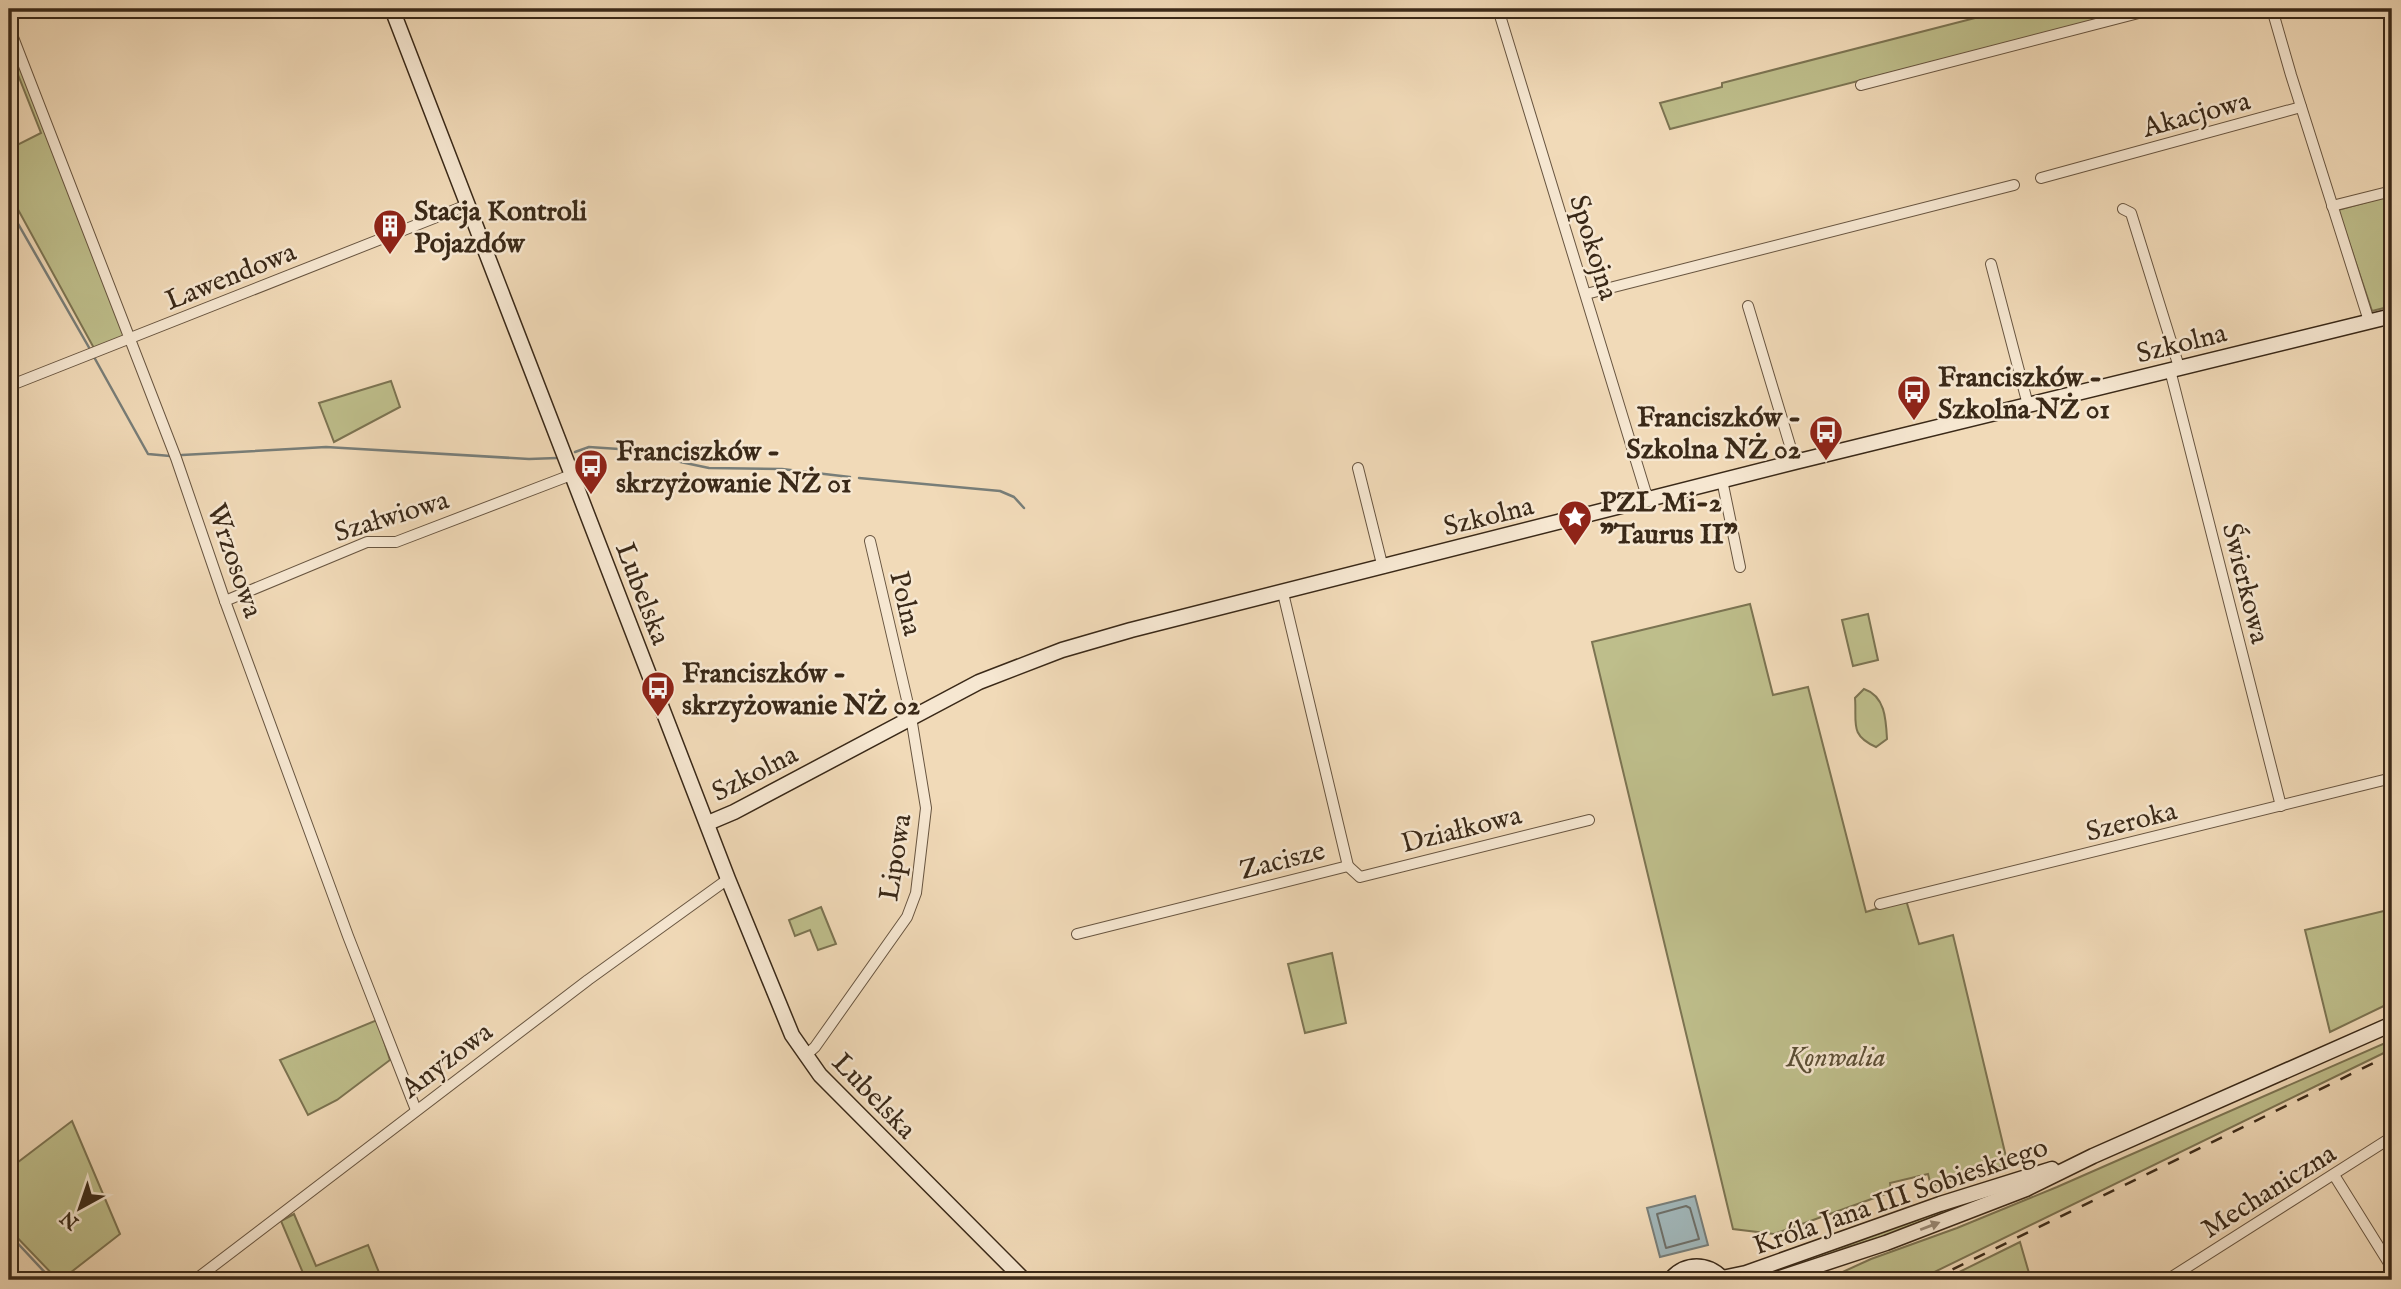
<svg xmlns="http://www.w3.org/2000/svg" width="2401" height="1289" font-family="'IM FELL English',serif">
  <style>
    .green { fill: #bebe8b; stroke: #7c7452; stroke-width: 2 }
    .water { fill: #a1b7ba; stroke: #787e79; stroke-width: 2 }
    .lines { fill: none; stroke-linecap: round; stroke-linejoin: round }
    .shore { stroke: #6e7069; stroke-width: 2 }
    .stream { stroke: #787e79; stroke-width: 2.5 }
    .street-casing { stroke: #685540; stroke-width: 12 }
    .secondary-casing { stroke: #3a2918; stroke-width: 17 }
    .street { stroke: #f6e7d1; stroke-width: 10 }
    .secondary { stroke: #f6e7d1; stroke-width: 14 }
    .rail { stroke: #3a2918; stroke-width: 2.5; stroke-dasharray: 12 12; stroke-linecap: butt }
    .oneway { fill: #988874 }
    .labels { text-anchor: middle; stroke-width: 5; stroke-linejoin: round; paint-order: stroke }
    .street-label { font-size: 28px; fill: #3a2918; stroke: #f6e7d1 }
    .poi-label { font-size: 28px; font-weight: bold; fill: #3a2918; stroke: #f6e7d1; text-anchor: start }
    .park-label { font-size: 28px; font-style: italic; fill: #5b4e35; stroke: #f6e7d1 }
  </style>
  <rect width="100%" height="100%" fill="#f1dab8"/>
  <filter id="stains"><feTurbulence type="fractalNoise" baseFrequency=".00286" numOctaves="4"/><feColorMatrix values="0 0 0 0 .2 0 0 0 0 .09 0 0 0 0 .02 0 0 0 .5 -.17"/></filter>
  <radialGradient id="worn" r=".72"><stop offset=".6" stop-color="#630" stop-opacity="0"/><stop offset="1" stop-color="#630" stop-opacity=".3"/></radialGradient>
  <!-- green -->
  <g class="green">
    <path d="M2010 9H2140L1670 129 1660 103 1722 87V83Z"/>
    <path d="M9 35 127 338 95 350 15 204 9 201V149L41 133 9 52Z"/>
    <path d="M2392 195V306L2372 311 2338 210Z"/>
    <path d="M391 381 400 407 334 442 319 403Z"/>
    <path d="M1750 604 1773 695 1808 687 1866 912 1906 900 1919 944 1953 935 2008 1165 1931 1186 1928 1174 1890 1183 1891 1192 1774 1234 1733 1229 1592 642Z"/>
    <path d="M1868 614 1878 660 1853 666 1842 620Z"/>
    <path d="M1864 689C1885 696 1886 719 1887 739L1876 747C1849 735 1857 723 1855 698Z"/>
    <path d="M821 907 836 944 818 950 810 930 795 936 789 920Z"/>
    <path d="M2392 909V1002L2330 1032 2305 930Z"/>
    <path d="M1332 953 1346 1023 1305 1033 1288 964Z"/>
    <path d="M377 1020 390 1060 337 1100 308 1115 280 1060Z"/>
    <path d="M2392 1040V1049L1918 1280H1825L1871 1259 1957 1228 2057 1187Z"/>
    <path d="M72 1121 120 1234 61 1280H58L9 1229V1169Z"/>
    <path d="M2021 1183 1924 1224 1848 1247 1759 1280H1743Z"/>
    <path d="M294 1214 316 1266 368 1245 382 1280H306L281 1221Z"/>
    <path d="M2020 1242 2031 1280H1943Z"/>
  </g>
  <!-- water -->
  <path class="water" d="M1695 1196 1708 1245 1660 1257 1647 1208Z"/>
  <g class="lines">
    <!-- shore -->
    <path class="shore" d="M1686 1206 1690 1208 1699 1239 1666 1248 1657 1214Z"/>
    <!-- stream -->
    <g class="stream">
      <path d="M9 208 91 351"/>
      <path d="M94 357 148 454 170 456"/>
      <path d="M575 452 589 447 619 449 709 468 782 469 850 477"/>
      <path d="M182 455 326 447 529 459 557 458"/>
      <path d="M859 478 1000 491 1014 497 1024 508"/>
      <path d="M9 1234 52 1280"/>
    </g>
    <!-- street casing -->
    <g class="street-casing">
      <g id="street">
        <path d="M1498 9 1648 500"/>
        <path d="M2272 9 2291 75 2369 321"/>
        <path d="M9 27 176 458 225 601 348 936 416 1110"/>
        <path d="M1861 85 2154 9"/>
        <path d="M2041 178 2301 107"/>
        <path d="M2332 206 2392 191"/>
        <path d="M2123 209 2131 213 2179 367"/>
        <path d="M1991 264 2028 405"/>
        <path d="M1586 294 2014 185"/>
        <path d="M1748 306 1795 462"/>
        <path d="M2170 370 2281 806"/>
        <path d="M9 386 467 205"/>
        <path d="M1358 468 1383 568"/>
        <path d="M1722 480 1740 567"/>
        <path d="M225 601 367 542H396L571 475"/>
        <path d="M1348 866 1360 877 1589 820"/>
        <path d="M1880 904 2392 778"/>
        <path d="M1077 934 1348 866 1283 593"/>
        <path d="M805 1056 815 1047 907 917 916 893 926 808 911 717 870 541"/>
        <path d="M2334 1175 2392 1268"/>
        <path d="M195 1280 588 980 728 879"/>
        <path d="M2167 1280 2392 1137"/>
      </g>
    </g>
    <!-- secondary casing -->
    <g class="secondary-casing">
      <g id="secondary">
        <path d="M392 9 728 879 792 1035 820 1075 1024 1280"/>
        <path d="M708 823 734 812 979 682 1062 650 1131 630 1795 462 2392 316"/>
        <path d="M1722 1278 1746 1273 1940 1204 2052 1169"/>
        <path d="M1670 1280C1685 1262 1708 1262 1724 1280"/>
        <path d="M1774 1280 1886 1243 2026 1189 2093 1156 2392 1024"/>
      </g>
    </g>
    <!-- street -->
    <use href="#street" class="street"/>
    <!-- secondary -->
    <use href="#secondary" class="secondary"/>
    <!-- rail -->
    <path class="rail" d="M1931 1280 2392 1054"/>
  </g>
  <!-- one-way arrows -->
  <defs><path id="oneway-solid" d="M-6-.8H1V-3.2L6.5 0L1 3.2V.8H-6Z" transform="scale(1.75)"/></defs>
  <use class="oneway" href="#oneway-solid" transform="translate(1930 1226) rotate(-21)"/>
  <!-- icons -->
  <defs>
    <g id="building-pin" transform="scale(1.75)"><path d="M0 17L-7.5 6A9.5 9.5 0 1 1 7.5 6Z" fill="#8f2418" stroke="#f6e7d1"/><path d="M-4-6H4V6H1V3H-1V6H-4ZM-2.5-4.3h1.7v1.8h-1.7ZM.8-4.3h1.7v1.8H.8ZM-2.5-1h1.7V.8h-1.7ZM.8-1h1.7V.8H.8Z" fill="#fff"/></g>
    <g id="bus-pin" transform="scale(1.75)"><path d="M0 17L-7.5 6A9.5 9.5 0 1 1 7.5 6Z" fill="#8f2418" stroke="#f6e7d1"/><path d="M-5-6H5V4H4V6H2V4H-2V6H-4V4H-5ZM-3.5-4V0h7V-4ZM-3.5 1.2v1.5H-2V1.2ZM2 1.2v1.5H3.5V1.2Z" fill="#fff"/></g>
    <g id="sight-pin" transform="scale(1.75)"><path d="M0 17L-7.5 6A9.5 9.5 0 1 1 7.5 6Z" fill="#8f2418" stroke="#f6e7d1"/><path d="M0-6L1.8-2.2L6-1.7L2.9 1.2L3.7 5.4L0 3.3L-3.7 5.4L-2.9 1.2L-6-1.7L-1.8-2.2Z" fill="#fff"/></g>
  </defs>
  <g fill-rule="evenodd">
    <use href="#building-pin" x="390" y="226"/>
    <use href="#bus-pin" x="1914" y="392"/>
    <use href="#bus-pin" x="1826" y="432"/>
    <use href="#bus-pin" x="591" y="466"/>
    <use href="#sight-pin" x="1575" y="517"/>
    <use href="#bus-pin" x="658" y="688"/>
  </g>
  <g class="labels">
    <!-- street labels -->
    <g class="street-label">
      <text transform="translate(2196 113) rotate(-15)" y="10">Akacjowa</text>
      <text transform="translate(1595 247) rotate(73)" y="10">Spokojna</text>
      <text transform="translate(230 275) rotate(-22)" y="10">Lawendowa</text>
      <text transform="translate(2181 342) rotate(-14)" y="10">Szkolna</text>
      <text transform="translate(391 515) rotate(-17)" y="10">Szałwiowa</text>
      <text transform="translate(1488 515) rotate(-14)" y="10">Szkolna</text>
      <text transform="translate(236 560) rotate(71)" y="10">Wrzosowa</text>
      <text transform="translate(2247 583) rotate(76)" y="10">Świerkowa</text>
      <text transform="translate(644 593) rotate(69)" y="10">Lubelska</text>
      <text transform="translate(907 603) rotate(77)" y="10">Polna</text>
      <text transform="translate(754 772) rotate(-27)" y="10">Szkolna</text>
      <text transform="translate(2131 820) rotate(-14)" y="10">Szeroka</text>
      <text transform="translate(1461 828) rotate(-14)" y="10">Działkowa</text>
      <text transform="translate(894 857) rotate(-81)" y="10">Lipowa</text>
      <text transform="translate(1282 859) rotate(-14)" y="10">Zacisze</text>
      <text transform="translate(446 1059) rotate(-37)" y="10">Anyżowa</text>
      <text transform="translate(875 1095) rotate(46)" y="10">Lubelska</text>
      <text transform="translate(2268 1190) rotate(-32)" y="10">Mechaniczna</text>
      <text transform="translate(1900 1195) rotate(-19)" y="10">Króla Jana III Sobieskiego</text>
    </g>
    <!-- poi labels -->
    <g class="poi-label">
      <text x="414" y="220">Stacja Kontroli<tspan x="414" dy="32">Pojazdów</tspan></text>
      <text x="1938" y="386">Franciszków -<tspan x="1938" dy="32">Szkolna NŻ 01</tspan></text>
      <text x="1801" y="426" text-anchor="end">Franciszków -<tspan x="1801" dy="32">Szkolna NŻ 02</tspan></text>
      <text x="616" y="460">Franciszków -<tspan x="616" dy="32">skrzyżowanie NŻ 01</tspan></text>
      <text x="1600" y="511">PZL Mi-2<tspan x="1600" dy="32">"Taurus II"</tspan></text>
      <text x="682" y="682">Franciszków -<tspan x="682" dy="32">skrzyżowanie NŻ 02</tspan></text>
    </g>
    <!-- park labels -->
    <g class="park-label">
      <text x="1836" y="1066">Konwalia</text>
    </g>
  </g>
  <!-- margin -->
  <rect width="2401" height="1289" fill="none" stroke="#f1dab8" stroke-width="35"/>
  <rect x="10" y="10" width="2380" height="1268" fill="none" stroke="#3a2918" stroke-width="3.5"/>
  <rect x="18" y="18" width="2366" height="1254" fill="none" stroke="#3a2918" stroke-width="2"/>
  <!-- north arrow -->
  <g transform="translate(80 1208) rotate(220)" stroke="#f6e7d1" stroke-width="5" paint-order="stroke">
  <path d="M0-5L12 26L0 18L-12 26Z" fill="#3a2918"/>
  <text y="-10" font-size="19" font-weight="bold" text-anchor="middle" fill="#3a2918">N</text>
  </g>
  <rect width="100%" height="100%" filter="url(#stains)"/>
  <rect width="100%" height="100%" fill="url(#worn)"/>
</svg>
